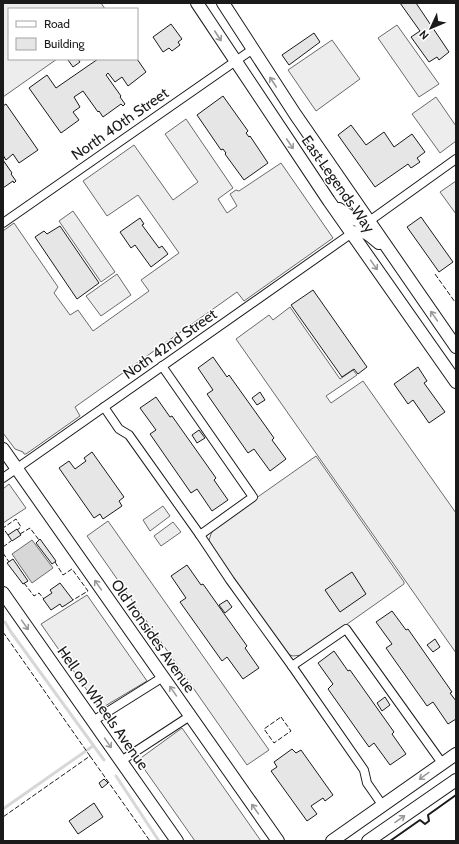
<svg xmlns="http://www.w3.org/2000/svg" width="459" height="844" font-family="Cabin,sans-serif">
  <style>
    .built { fill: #ededed; stroke: #6a6a6a }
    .water { fill: #d7d7d7; stroke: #6a6a6a }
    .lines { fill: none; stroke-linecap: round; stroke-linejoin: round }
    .stream { stroke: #d7d7d7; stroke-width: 3 }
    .building { fill: #e6e6e6; stroke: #1a1a1a }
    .street-casing { stroke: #1a1a1a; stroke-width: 10 }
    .secondary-casing { stroke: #1a1a1a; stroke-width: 14 }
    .street { stroke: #fff; stroke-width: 8 }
    .secondary { stroke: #fff; stroke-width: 12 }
    .fence { stroke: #1a1a1a; stroke-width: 1; stroke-dasharray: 5 2; stroke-linecap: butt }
    .wall { stroke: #1a1a1a; stroke-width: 2 }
    .oneway { stroke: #989898 }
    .labels { text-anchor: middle; stroke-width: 3; stroke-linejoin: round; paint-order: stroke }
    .street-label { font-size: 15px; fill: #1a1a1a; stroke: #fff }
  </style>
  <rect width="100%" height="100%" fill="#fff"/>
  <!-- built -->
  <g class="built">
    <path d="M3 3H101L105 9H9V59H57L3 97Z"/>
    <path d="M397 25 439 84 419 97 378 38Z"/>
    <path d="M332 40 360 79 316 111 288 70Z"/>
    <path d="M436 97 456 126V141L440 153 412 114Z"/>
    <path d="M186 119 233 188 218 199 227 213 237 206 230 194 236 190 239 191 281 163 333 238 244 301 237 292 75 407 80 416 26 454H24L23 452 15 449 3 433V231L14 223 58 287 54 293 70 315 78 310 93 331 149 291 141 280 179 253 138 195 107 216 83 181 134 145 173 200 198 182 165 134Z"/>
    <path d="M456 181V214L440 192Z"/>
    <path d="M73 211 115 272 101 282 59 221Z"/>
    <path d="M117 274 131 295 101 316 86 296Z"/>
    <path d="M290 307 340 379 353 370 357 375 326 396 331 403 363 381 456 513V653L236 339 269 315 273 320Z"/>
    <path d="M316 456 404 582V584L306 653 302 655 293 656 287 654 211 547 209 540 211 534 215 527Z"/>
    <path d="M9 484 26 508 3 523V489Z"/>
    <path d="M163 506 170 516 150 531 143 520Z"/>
    <path d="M108 521 269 750 247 765 87 536Z"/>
    <path d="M173 522 181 532 161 546 154 536Z"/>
    <path d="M87 595 147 681 100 709 41 624Z"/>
    <path d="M182 728 261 841H195L138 760Z"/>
  </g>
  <!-- water -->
  <path class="water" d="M32 540 53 568 32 583 12 554Z"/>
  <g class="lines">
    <!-- stream -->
    <g class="stream">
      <path d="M5 622 11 632 104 760"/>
      <path d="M116 776 159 841"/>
      <path d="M3 809 93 746"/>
    </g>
  </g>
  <!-- building -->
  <g class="building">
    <path d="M400 3H416L449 52 439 60 437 57 429 62 411 37 420 31Z"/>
    <path d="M171 24 182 39 178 42 180 45 172 51 169 48 163 52 153 37Z"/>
    <path d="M314 33 320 42 289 65 282 55Z"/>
    <path d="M70 59H78L80 62 73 67 68 60Z"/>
    <path d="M98 59H137L146 72 128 86 122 77 115 82 108 73 106 75 121 96 120 97 125 104 123 106 121 104 103 117 99 111 98 112 83 91 74 97 80 107 73 112 79 120 61 133 29 88 47 75 56 88Z"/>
    <path d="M223 96 248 131 246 133 249 137 250 136 268 163 244 180 225 154 226 153 223 149 221 150 197 115Z"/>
    <path d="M6 104 38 150 19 163 13 154 6 160 3 155V106Z"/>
    <path d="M351 125 366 145 384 132 394 147 412 134 425 152 417 158 420 162 411 168 408 164 375 187 338 135Z"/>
    <path d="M3 160 12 173 11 174 16 181 14 183 13 181 3 188Z"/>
    <path d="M421 217 453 262 439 272 407 227Z"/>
    <path d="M140 218 144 224 142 225 159 248 162 246 168 254 151 267 135 245 131 248 120 232Z"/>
    <path d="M60 226 99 283 77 299 35 237 44 231 47 234Z"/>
    <path d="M313 290 367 367 358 374 354 369 342 377 291 305Z"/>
    <path d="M213 357 227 377 229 375 274 438 272 440 286 459 270 471 254 449 248 453 207 394 213 390 198 368Z"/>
    <path d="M418 367 427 381 424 383 445 412 429 423 413 400 408 404 394 384Z"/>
    <path d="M260 392 265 400 257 405 252 398Z"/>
    <path d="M156 397 170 417 172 416 216 478 214 480 228 500 212 511 197 489 191 493 150 434 156 430 140 408Z"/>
    <path d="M199 430 205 438 197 443 192 435Z"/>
    <path d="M92 452 124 497 119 501 122 506 103 519 100 514 94 518 59 468 69 461 75 469 86 461 84 458Z"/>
    <path d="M17 529 21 535 12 541 8 535Z"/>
    <path d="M40 539 56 561 52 564 36 543Z"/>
    <path d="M13 559 28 581 23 584 7 563Z"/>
    <path d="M187 565 201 585 203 584 247 646 245 648 259 668 243 679 227 657 222 661 180 602 186 598 171 576Z"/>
    <path d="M352 572 366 594 340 612 325 590Z"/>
    <path d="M60 583 73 600 64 606 62 607 60 604 51 610 43 599 52 593 50 590Z"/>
    <path d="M227 600 232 607 225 613 219 605Z"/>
    <path d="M392 611 406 630 408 629 452 692 450 693 456 701V719L448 724 433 702 427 706 386 648 392 644 376 622Z"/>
    <path d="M435 639 440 647 433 652 427 645Z"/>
    <path d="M334 651 348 671 350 670 394 732 392 734 406 754 390 765 374 743 369 747 328 689 333 684 318 663Z"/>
    <path d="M385 697 390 705 382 711 377 703Z"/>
    <path d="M292 749 296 753 301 750 333 795 325 801 323 798 311 806 317 814 307 821 271 771 277 767 274 762Z"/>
    <path d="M104 779 108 783 102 788 99 783Z"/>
    <path d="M94 803 103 817 78 834 69 821Z"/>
  </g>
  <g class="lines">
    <!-- street casing -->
    <g class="street-casing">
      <g id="street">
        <path d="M368 222 456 159"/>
        <path d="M3 223 253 49"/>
        <path d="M162 366 253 497 200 535"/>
        <path d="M104 407 119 429 129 435 200 535 230 580 292 666 364 770 367 783 383 806"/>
        <path d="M3 478 352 233"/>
        <path d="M292 666 346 629 442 763"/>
        <path d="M93 721 163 677"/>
        <path d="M121 761 190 716"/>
      </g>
    </g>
    <!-- secondary casing -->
    <g class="secondary-casing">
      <g id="secondary">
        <path d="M197 3 329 201 456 382"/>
        <path d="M223 3 295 114 456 347"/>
        <path d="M339 209C349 216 356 222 368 222"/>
        <path d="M352 233C365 229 369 235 379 243"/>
        <path d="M3 449 278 841"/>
        <path d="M3 593 177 841"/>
        <path d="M332 841 456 754"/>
        <path d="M368 841 456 780"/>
      </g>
    </g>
    <!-- street -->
    <use href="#street" class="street"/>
    <!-- secondary -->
    <use href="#secondary" class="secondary"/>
    <!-- fence -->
    <g class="fence">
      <path d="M435 274 455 302 456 301"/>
      <path d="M20 534 30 528 39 540"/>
      <path d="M8 535 3 528 16 519 21 527 17 530"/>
      <path d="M3 547 11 541"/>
      <path d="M3 553 9 562"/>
      <path d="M55 562 63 575 72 569 88 591 73 600"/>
      <path d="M24 583 34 596 39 593 44 599"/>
      <path d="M3 632 90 756 3 817"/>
      <path d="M281 717 291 731 274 743 264 729Z"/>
      <path d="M90 756 150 841"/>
    </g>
    <!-- wall -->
    <path class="wall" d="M390 841 420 820 425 824 429 821 428 815 456 795"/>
  </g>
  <!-- one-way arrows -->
  <defs><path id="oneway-shaft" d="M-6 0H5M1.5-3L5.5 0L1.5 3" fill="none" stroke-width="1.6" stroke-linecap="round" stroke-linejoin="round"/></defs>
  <g class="oneway">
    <use href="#oneway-shaft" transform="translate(218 36) rotate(57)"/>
    <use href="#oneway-shaft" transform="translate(273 82) rotate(-123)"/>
    <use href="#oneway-shaft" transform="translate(290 144) rotate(56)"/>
    <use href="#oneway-shaft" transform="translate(374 265) rotate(55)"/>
    <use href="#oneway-shaft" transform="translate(434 316) rotate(-125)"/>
    <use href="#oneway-shaft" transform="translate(98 585) rotate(-125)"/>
    <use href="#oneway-shaft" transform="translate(25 625) rotate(55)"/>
    <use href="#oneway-shaft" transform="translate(173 691) rotate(-125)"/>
    <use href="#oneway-shaft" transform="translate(108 743) rotate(55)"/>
    <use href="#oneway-shaft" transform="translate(424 776) rotate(144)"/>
    <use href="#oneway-shaft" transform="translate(255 809) rotate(-125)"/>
    <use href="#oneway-shaft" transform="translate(400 819) rotate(-35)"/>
  </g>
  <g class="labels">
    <!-- street labels -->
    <g class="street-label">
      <text transform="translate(120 124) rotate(-35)" y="5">North 40th Street</text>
      <text transform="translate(338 184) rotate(55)" y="5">East Legends Way</text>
      <text transform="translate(170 344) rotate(-35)" y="5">Noth 42nd Street</text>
      <text transform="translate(153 636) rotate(55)" y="5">Old Ironsides Avenue</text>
      <text transform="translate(103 708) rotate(55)" y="5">Hell on Wheels Avenue</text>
    </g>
  </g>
  <!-- border -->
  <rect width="459" height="844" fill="none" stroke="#1a1a1a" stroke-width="8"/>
  <!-- legend -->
  <rect x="8" y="8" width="130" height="52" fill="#ffffff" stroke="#a3a3a3"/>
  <rect x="16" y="21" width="20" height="6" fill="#ffffff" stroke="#a3a3a3"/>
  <text x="44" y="28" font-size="12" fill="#1a1a1a">Road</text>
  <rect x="16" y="38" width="20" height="12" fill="#e6e6e6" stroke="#a3a3a3"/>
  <text x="44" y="48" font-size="12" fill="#1a1a1a">Building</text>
  <!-- north arrow -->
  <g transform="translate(431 28) rotate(226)" stroke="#ffffff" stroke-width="3" paint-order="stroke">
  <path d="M0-3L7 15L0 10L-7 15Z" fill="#1a1a1a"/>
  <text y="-6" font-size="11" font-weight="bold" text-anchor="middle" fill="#1a1a1a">N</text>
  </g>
</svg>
